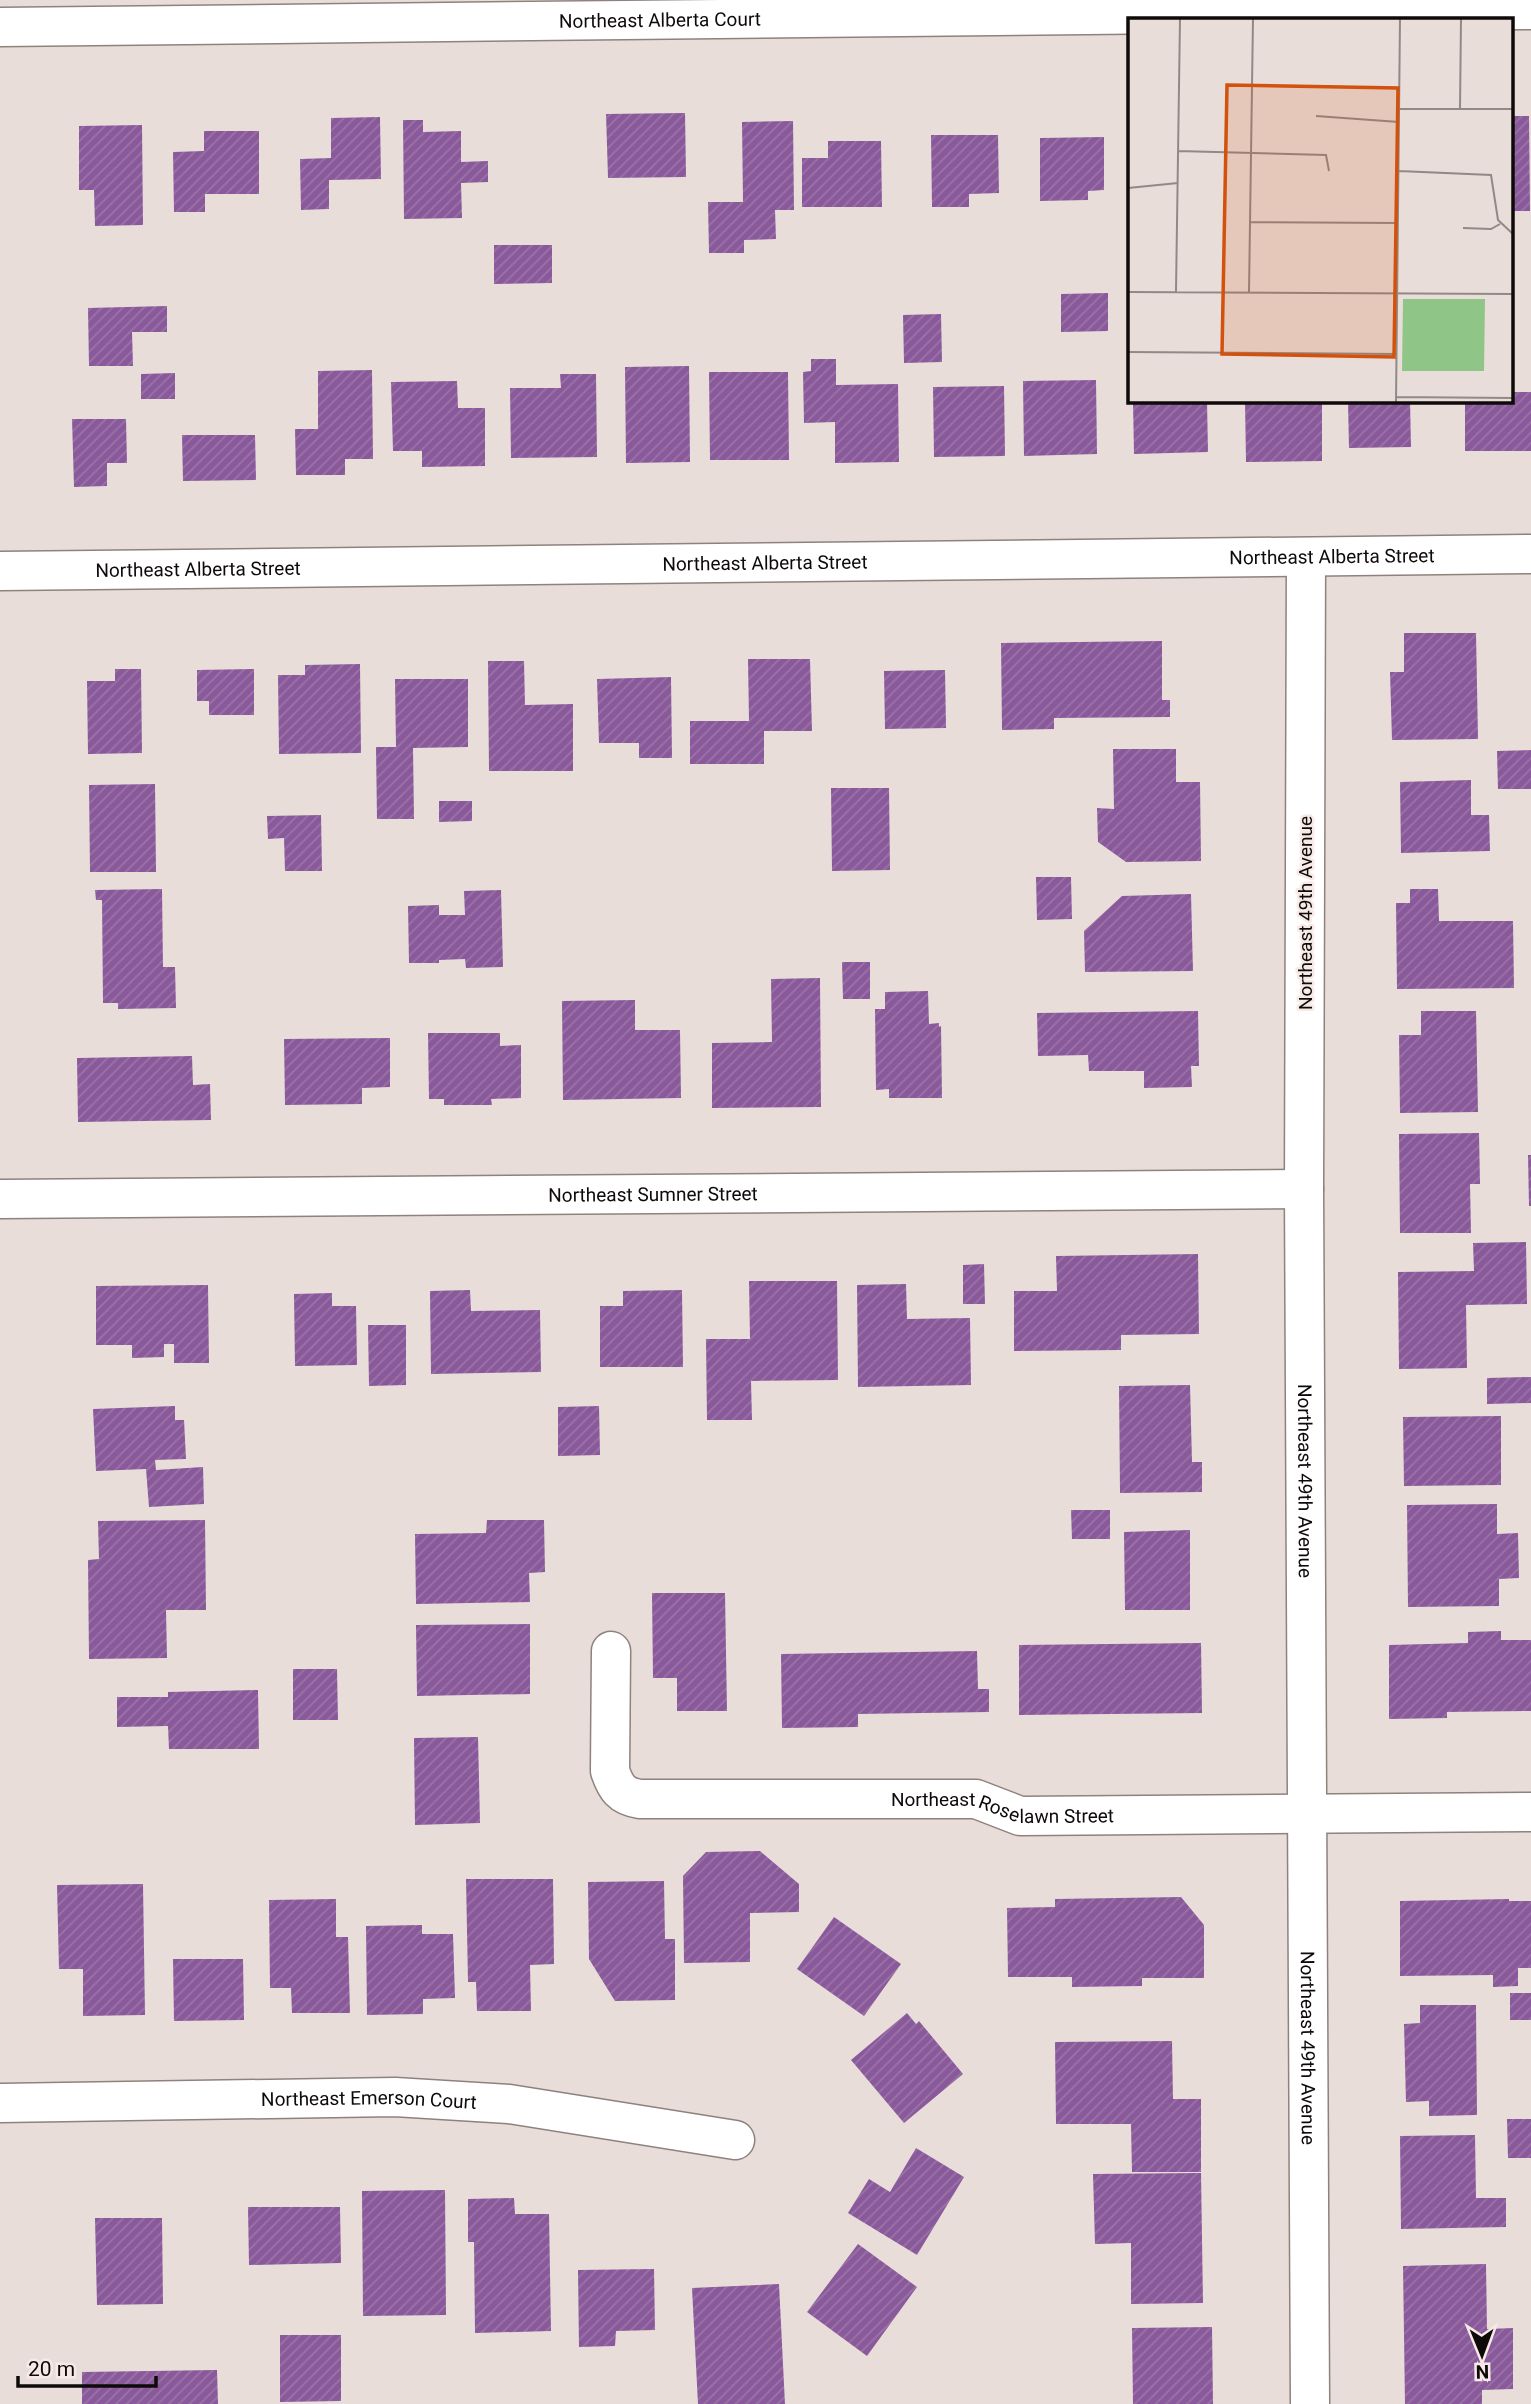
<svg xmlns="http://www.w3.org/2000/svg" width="1531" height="2404" font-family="Roboto,sans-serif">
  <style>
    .building { fill: url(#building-hatch) }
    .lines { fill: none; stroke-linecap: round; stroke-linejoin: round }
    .minor-casing { stroke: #8d827e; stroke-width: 41 }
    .minor { stroke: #fff; stroke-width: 38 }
    .labels { text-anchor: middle; stroke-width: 5; stroke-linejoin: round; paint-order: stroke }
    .street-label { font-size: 19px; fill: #0e0a09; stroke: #f7eae6 }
    .inset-road { fill: none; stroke: #918986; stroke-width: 2 }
    .view { fill: #d2510c; fill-opacity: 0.15; stroke: #d2510c; stroke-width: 3.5 }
    .inset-edge { fill: none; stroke: #0e0a09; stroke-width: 3.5 }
  </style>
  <defs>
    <pattern id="building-hatch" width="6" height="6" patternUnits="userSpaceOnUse" patternTransform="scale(1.75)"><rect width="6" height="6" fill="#8a599c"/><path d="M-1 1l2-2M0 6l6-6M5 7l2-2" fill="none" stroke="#9875a4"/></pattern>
  </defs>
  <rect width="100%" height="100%" fill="#e9ddd9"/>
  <!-- building -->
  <g class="building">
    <path d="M685 113 686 177 608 178 606 114Z"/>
    <path d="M1512 116H1529L1530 211H1512Z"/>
    <path d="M380 117 381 179 329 180V209L301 210 300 159 331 158V118Z"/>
    <path d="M403 120H423V132L461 131V162L488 161V182L461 183 462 218 404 219Z"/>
    <path d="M793 121 794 210H775L776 239 744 240V253H709L708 202H743L742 122Z"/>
    <path d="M142 125 143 225 95 226 94 190H79V126Z"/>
    <path d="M204 131H259V194H205V212H174L173 152 204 151Z"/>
    <path d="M931 135H998L999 193 969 194V207H932Z"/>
    <path d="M1104 137V190L1088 191V200L1040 201V138Z"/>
    <path d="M828 141H881L882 207H802V158H828Z"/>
    <path d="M494 245H552V283L494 284Z"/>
    <path d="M1108 293V331L1061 332V294Z"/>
    <path d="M167 306V332H132L133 366H89L88 308Z"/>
    <path d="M941 314 942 362 904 363 903 315Z"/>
    <path d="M811 359H836V385L898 384 899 462 835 463V422L804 423 803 372 811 371Z"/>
    <path d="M689 366 690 462 626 463 625 367Z"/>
    <path d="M372 370 373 459H345V475H296L295 429H318V371Z"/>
    <path d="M709 372H788L789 460H710Z"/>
    <path d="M175 373V399H141V374Z"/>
    <path d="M560 374H596L597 457 511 458 510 388H561Z"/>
    <path d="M1096 380 1097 454 1024 456 1023 381Z"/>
    <path d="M457 381 458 408H485V466L422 467V451H393L391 382Z"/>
    <path d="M1004 386 1005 456 934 457 933 387Z"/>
    <path d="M1512 392H1531V451H1465V401H1512Z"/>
    <path d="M1207 401 1208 452 1134 454 1133 402Z"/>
    <path d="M1245 401H1322V461L1246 462Z"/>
    <path d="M1348 401H1410L1411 447 1349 448Z"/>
    <path d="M72 419H126L127 463H107V486L74 487Z"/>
    <path d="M182 435H255L256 480 183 481Z"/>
    <path d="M1404 633H1476L1478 739 1392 740 1390 672H1404Z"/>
    <path d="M1162 641V700H1170V717L1054 718V729L1002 730 1001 643Z"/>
    <path d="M748 659H810L812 731H764V764H690V721H749Z"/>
    <path d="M488 661H524L525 705 573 704V771H489Z"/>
    <path d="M360 664 361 753 279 754 278 675H305V665Z"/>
    <path d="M115 669H141L142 753 88 754 87 681H115Z"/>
    <path d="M254 669V715H209V701H197V670Z"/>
    <path d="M945 670 946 728 885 729 884 671Z"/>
    <path d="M671 677 672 758H639V743H599L597 679Z"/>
    <path d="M395 679H468V747L413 748 414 819H377L376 747H396Z"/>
    <path d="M1113 749H1176V782H1200L1201 861 1126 862 1098 842 1097 808 1114 809Z"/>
    <path d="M1531 750V789H1498L1497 751Z"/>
    <path d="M1471 780V815H1489L1490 851 1401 853 1400 782Z"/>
    <path d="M155 784 156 872H90L89 785Z"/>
    <path d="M831 788H889L890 870 832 871Z"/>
    <path d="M439 801H472V821L439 822Z"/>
    <path d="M321 815 322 871H285L284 838 268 839 267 816Z"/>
    <path d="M1036 877H1071L1072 919 1037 920Z"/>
    <path d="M162 889 163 967H175L176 1008 118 1009V1003H103L102 900H96L95 890Z"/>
    <path d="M1410 889H1438L1439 921H1513L1514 988 1397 989 1396 903H1410Z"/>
    <path d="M501 890 503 967 466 968 465 959 439 960V963H409L408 906 439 905V915H465L464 891Z"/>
    <path d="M1191 894 1193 971 1085 972 1084 931 1122 896Z"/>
    <path d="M842 962H870V999H843Z"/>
    <path d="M820 978 821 1107 712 1108V1043L772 1042 771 979Z"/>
    <path d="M928 991 929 1024 939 1023V1027L941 1026 942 1098H889V1089L876 1090 875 1009H885V992Z"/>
    <path d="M635 1000V1030H680L681 1098 563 1100 562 1001Z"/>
    <path d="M1198 1011 1199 1066H1191L1192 1087 1144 1088V1071H1089L1088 1055 1038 1056 1037 1013Z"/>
    <path d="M1421 1011H1476L1478 1112 1400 1113 1399 1035H1421Z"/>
    <path d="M428 1033H500V1046L521 1045V1098L491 1099 492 1105H444V1099H429Z"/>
    <path d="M390 1038V1087L362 1088V1104L285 1105 284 1039Z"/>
    <path d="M192 1056 193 1085 210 1084 211 1120 78 1122 77 1058Z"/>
    <path d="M1479 1133 1480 1184H1470L1471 1233H1400L1399 1134Z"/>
    <path d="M1528 1155H1531V1206H1529Z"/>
    <path d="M1526 1242 1527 1304 1466 1305 1467 1368 1399 1369 1398 1272 1474 1271 1473 1243Z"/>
    <path d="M1198 1254 1199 1334 1121 1335V1350L1014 1351V1291H1057L1056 1256Z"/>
    <path d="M984 1264 985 1304H963V1265Z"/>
    <path d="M749 1281H837L838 1380 751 1381 752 1420H707L706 1339H750Z"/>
    <path d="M906 1284 907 1319 970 1318 971 1385 858 1387 857 1285Z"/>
    <path d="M208 1285 209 1363H174V1344H164V1357L132 1358V1345H96V1286Z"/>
    <path d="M470 1290 471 1311 540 1310 541 1372 431 1374 430 1291Z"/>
    <path d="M682 1290 683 1367H600V1306H623V1291Z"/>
    <path d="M332 1293V1306H356L357 1365 295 1366 294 1294Z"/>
    <path d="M368 1325H406V1385L369 1386Z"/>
    <path d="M1531 1377V1403L1487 1404V1378Z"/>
    <path d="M1190 1385 1192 1462H1202V1492L1120 1493 1119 1386Z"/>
    <path d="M175 1406V1420H184L186 1459 155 1460 156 1470 203 1467 204 1504 149 1507 146 1469 96 1471 93 1409Z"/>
    <path d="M599 1406 600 1455 558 1456V1407Z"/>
    <path d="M1501 1416V1485L1404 1486 1403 1417Z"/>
    <path d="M1497 1504V1534L1518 1533 1519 1578 1499 1579V1606L1408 1607 1407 1505Z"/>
    <path d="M1071 1510H1110V1539H1072Z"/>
    <path d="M205 1520 206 1610H166L167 1658 89 1659 88 1560 99 1559 98 1521Z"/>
    <path d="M487 1520H544L545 1572 529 1573 530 1602 416 1604 415 1534 486 1533Z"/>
    <path d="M1190 1530V1610H1125L1124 1532Z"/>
    <path d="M652 1593H725L727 1711H677V1678H653Z"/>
    <path d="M530 1624V1694L417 1696 416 1625Z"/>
    <path d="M1501 1631V1640H1531V1711L1447 1712V1718L1389 1719V1645L1468 1643V1632Z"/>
    <path d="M1201 1643 1202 1713 1019 1715V1645Z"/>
    <path d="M977 1651 978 1689H989V1712L858 1714V1727L782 1728 781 1654Z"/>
    <path d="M293 1669H337L338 1720H293Z"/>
    <path d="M258 1690 259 1749H169L168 1726 117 1727V1697H168V1692Z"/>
    <path d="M478 1737 480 1823 415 1825 414 1738Z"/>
    <path d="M760 1851 799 1884V1912L750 1913V1962L684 1963 683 1876 706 1852Z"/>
    <path d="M466 1879H553L554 1964 530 1965 531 2011H477L476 1982H468Z"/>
    <path d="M664 1881 665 1939H675V2000L615 2001 589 1959 588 1882Z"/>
    <path d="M143 1884 145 2015 83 2016V1969H59L57 1885Z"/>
    <path d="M1181 1897 1204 1925V1978H1142V1986L1072 1987V1977H1008L1007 1908 1055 1907V1899Z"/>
    <path d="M336 1899V1937H348L350 2013H292L291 1988H270L269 1900Z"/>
    <path d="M1509 1899V1901H1531V1968H1518V1986L1493 1987V1975L1400 1976V1901Z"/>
    <path d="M834 1917 901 1964 864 2016 797 1969Z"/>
    <path d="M422 1925V1934H453L455 1998 423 1999V2014L367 2015 366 1926Z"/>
    <path d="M173 1959H243L244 2020 174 2021Z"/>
    <rect x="1510" y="1993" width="21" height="27"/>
    <path d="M1420 2005H1476L1477 2115 1429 2116V2101L1406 2102 1404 2024 1420 2023Z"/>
    <path d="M907 2013 916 2024 919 2021 963 2074 904 2123 851 2060Z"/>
    <path d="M1172 2041 1173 2099H1201V2172H1132L1131 2124H1056L1055 2042Z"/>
    <path d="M1507 2119H1531V2158H1508Z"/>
    <path d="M1475 2135 1476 2198H1506V2227L1401 2229 1400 2136Z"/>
    <path d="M916 2148 964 2177 917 2255 848 2213 869 2179 890 2192Z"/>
    <path d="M1201 2173 1203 2303 1131 2304V2243L1095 2244 1093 2174Z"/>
    <path d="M445 2190 446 2315 363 2316 362 2191Z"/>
    <path d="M514 2198 515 2214H549L551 2331 475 2333 474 2242H468V2199Z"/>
    <path d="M248 2207H340L341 2263 249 2265Z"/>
    <path d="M95 2218H162L163 2304 97 2305Z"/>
    <path d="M858 2244 917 2287 867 2356 807 2312Z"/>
    <path d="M1486 2264 1487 2329 1513 2328V2389L1482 2390V2404H1405L1403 2266Z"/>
    <path d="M654 2269 655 2330 616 2331 615 2346 579 2347 578 2270Z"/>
    <path d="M779 2284 785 2404H698L692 2288Z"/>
    <path d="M1212 2327 1213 2404H1133L1132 2328Z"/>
    <path d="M280 2335H341V2401L280 2402Z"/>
    <path d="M217 2370 218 2404H82V2372Z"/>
  </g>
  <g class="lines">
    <!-- minor casing -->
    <g class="minor-casing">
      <g id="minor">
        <path id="s1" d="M0 27 1531 10"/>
        <path id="s2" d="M1306 557 1304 1189 1310 2404"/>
        <path id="s3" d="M0 571 1531 554"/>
        <path id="s4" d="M0 1199 1304 1189"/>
        <path id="s5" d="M611 1651 610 1771C616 1788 621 1796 640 1799H976L1020 1816 1531 1812"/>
        <path id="s6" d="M0 2103 395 2097 509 2104 735 2140"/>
      </g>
    </g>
    <!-- minor -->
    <use href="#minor" class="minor"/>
  </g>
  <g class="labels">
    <!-- street labels -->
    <g class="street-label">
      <text dy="7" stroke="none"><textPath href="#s1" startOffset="660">Northeast Alberta Court</textPath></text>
      <text dy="7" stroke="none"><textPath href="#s3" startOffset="1332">Northeast Alberta Street</textPath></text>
      <text dy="7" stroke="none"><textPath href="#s3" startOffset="765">Northeast Alberta Street</textPath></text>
      <text dy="7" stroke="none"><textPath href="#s3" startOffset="198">Northeast Alberta Street</textPath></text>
      <text transform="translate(1305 913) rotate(-90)" y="7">Northeast 49th Avenue</text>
      <text dy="7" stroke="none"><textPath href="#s4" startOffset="653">Northeast Sumner Street</textPath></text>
      <text dy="7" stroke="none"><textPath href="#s2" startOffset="924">Northeast 49th Avenue</textPath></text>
      <text dy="7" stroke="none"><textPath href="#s5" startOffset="528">Northeast Roselawn Street</textPath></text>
      <text dy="7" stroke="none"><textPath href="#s2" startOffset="1491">Northeast 49th Avenue</textPath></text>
      <text dy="7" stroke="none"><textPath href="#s6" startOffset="369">Northeast Emerson Court</textPath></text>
    </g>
  </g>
  <!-- overview -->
  <g transform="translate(1128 18)">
    <rect width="385" height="385" fill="#e9ddd9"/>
    <path d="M275 281H357L356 353H274Z" fill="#8fc688"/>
    <path class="inset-road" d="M271 91H385M332 91 333 0M188 98 271 104M50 133 198 137 201 153M271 153 363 157 370 202 385 216M0 170 50 165M122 204 270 205M335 210 363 211 372 206M0 274 385 276M48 274 52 0M121 274 125 0M0 334 269 336M268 379 385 380M268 385 272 0"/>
    <path class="view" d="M99 67 270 70 266 339 94 336Z"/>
    <rect width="385" height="385" class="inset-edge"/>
  </g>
  <!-- north arrow -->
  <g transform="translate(1482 2355) rotate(179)" stroke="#f7eae6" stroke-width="5" paint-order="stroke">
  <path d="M0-5L12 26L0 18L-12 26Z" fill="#0e0a09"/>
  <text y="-10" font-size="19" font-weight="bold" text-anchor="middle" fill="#0e0a09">N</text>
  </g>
  <!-- scale -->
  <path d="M18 2376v10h138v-10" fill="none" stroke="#0e0a09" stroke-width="3.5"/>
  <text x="28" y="2376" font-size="21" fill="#0e0a09" stroke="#f7eae6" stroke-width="5" paint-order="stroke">20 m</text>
</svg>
